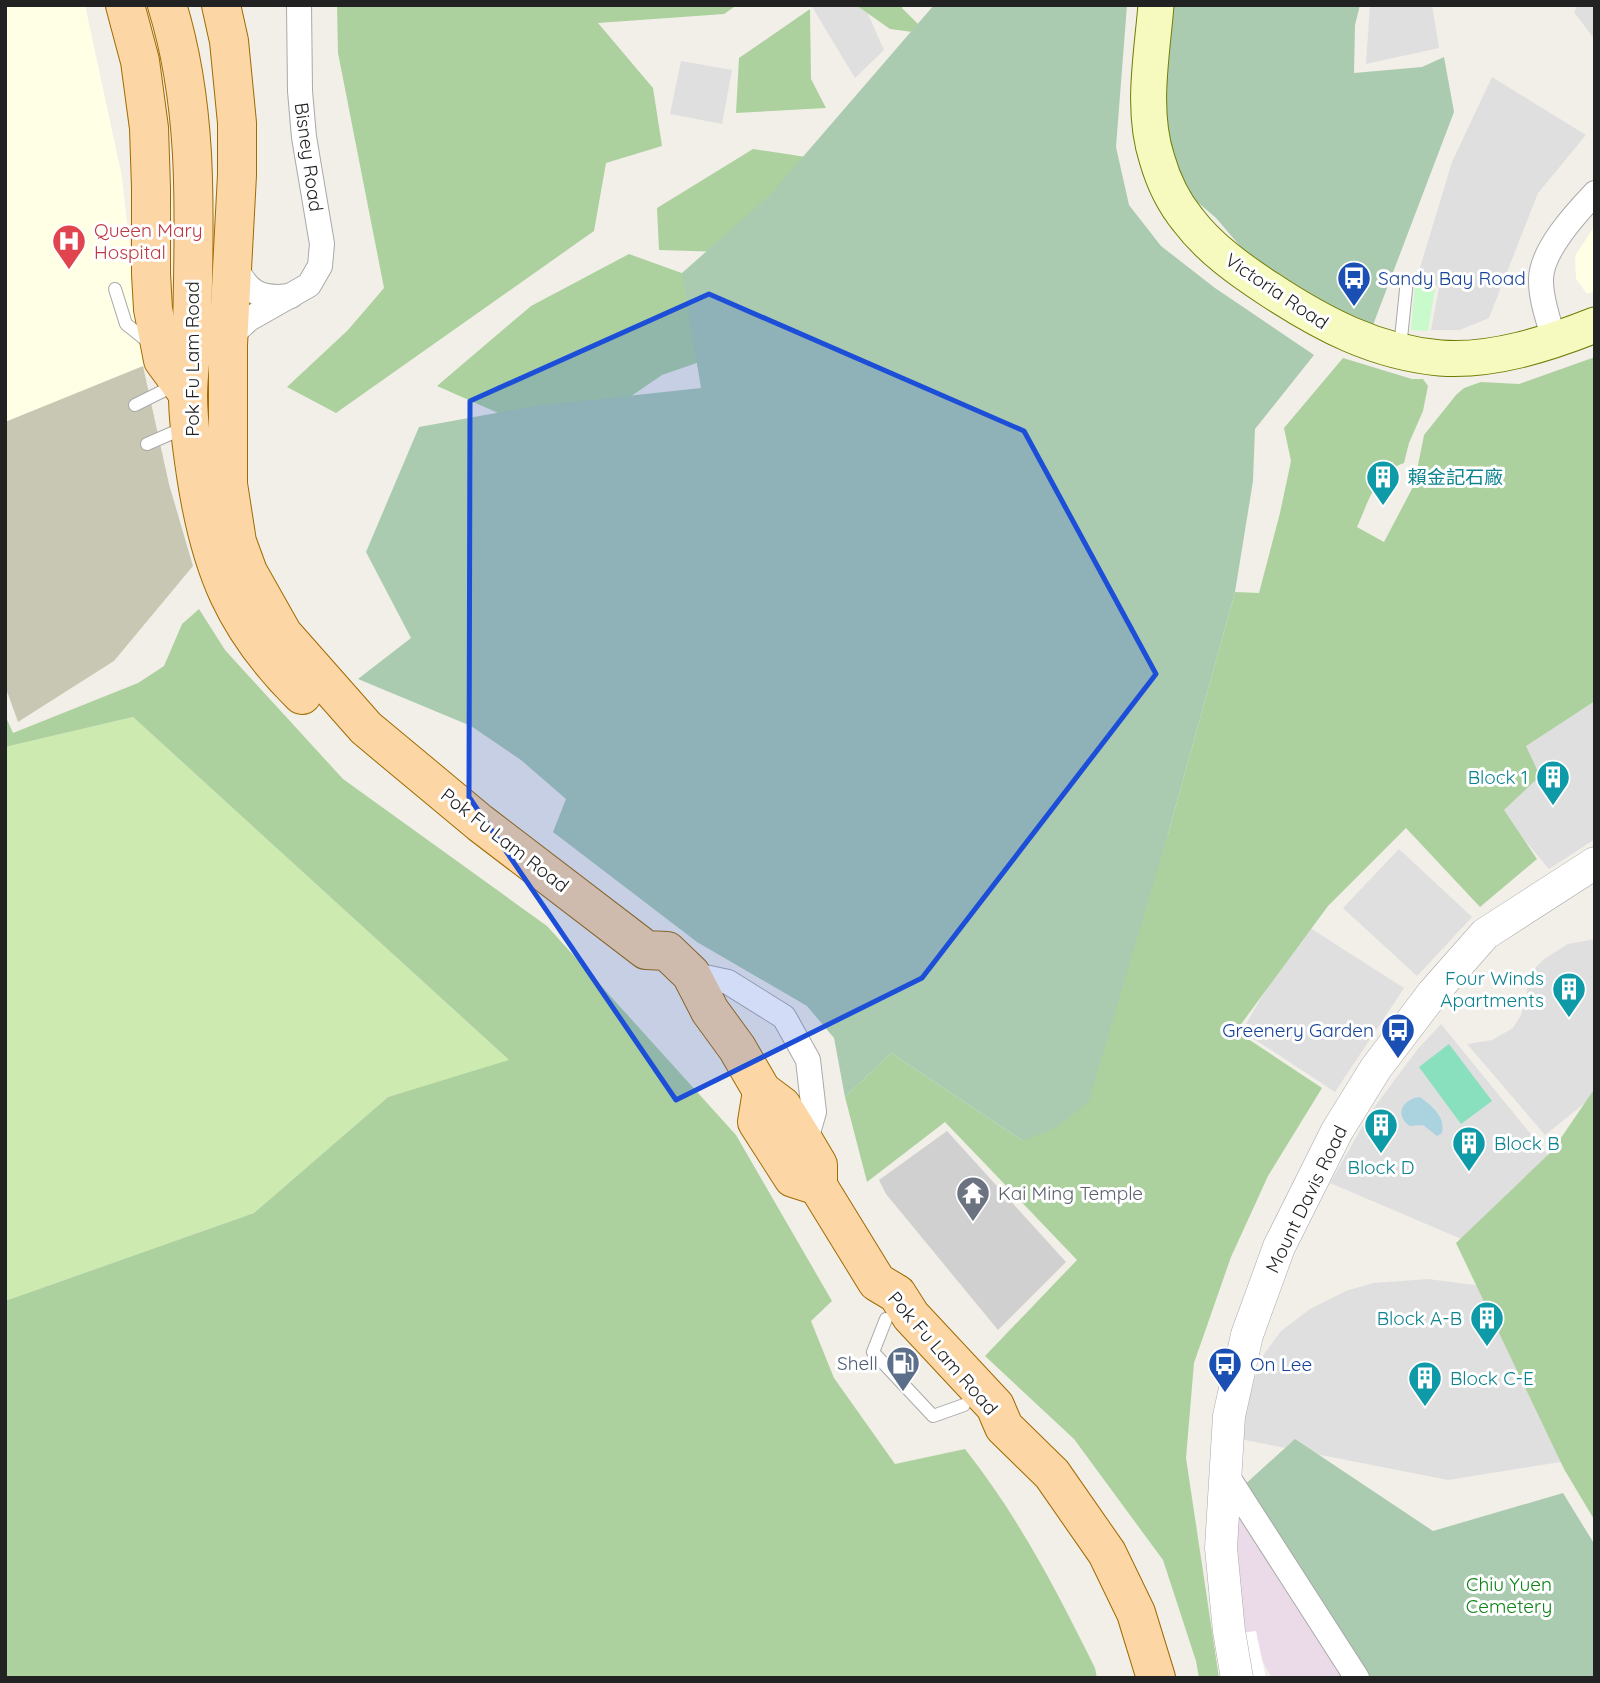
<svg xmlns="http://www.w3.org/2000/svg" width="1600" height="1683" font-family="Quicksand,'Noto Sans TC',sans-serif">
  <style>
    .residential { fill: #e0dfdf }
    .industrial { fill: #ebdbe8 }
    .education { fill: #ffffe5 }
    .religious { fill: #d0d0d0 }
    .construction { fill: #c7c7b4 }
    .grass { fill: #cdebb0 }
    .forest { fill: #add19e }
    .cemetery { fill: #aacbaf }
    .park { fill: #c8facc }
    .pitch { fill: #88e0be }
    .water { fill: #aad3df }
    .pier { fill: #fff }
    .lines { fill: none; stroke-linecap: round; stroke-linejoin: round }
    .service-casing { stroke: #a9a9a9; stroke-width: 14 }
    .minor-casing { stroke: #a9a9a9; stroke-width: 26 }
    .tertiary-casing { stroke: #a9a9a9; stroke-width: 33 }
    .secondary-casing { stroke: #707d05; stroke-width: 37 }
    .primary-casing { stroke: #a06b00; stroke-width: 40 }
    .service { stroke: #fff; stroke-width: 12 }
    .minor { stroke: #fff; stroke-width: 24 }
    .tertiary { stroke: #fff; stroke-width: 32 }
    .secondary { stroke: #f7fabf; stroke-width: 35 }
    .primary { stroke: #fcd6a4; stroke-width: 38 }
    .marked { fill: #1d4ed8; fill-opacity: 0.2; stroke: #1d4ed8; stroke-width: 5; stroke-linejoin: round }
    .labels { text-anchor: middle; stroke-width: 6; stroke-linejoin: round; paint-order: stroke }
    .street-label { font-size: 19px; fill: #222; stroke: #fff }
    .health-label { font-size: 19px; fill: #be3a42; stroke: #fff; text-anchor: start }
    .transit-label { font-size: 19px; fill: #164399; stroke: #fff; text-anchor: start }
    .culture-label { font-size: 19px; fill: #0d838f; stroke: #fff; text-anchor: start }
    .worship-label { font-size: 19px; fill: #5b616d; stroke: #fff; text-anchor: start }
    .service-label { font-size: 19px; fill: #4e5e75; stroke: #fff; text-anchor: end }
    .park-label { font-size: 19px; fill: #0c8416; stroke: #fff }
  </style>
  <rect width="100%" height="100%" fill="#f2efe9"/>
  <!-- residential -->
  <g class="residential">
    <path d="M811 5H864L884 50 855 78Z"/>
    <path d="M1370 5H1432L1439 48 1366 64Z"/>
    <path d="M1578 5H1595V40L1574 12Z"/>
    <path d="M681 61 732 70 722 124 670 114Z"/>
    <path d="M1492 77 1586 135 1538 193 1489 318 1460 330H1431L1439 288 1419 271 1452 162Z"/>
    <path d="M1595 701V839L1549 869 1472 778Z"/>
    <path d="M1399 849 1472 917 1417 976 1343 908Z"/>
    <path d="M1304 924 1404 988 1335 1092 1242 1031Z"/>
    <path d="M1595 939V1095L1545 1135 1467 1044 1492 1040 1513 1028 1521 1015 1527 995V976L1544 959 1568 944Z"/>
    <path d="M1441 1024 1561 1171 1466 1241 1330 1183 1370 1113 1417 1050Z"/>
    <path d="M1428 1279 1512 1290 1567 1461 1448 1480 1240 1439 1252 1385 1264 1354 1281 1331 1310 1309 1346 1291 1373 1283Z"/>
  </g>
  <!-- industrial -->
  <path class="industrial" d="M1232 1495 1349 1678H1272L1240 1622Z"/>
  <!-- education -->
  <g class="education">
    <path d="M5 5H85L122 177 143 366 169 484 193 566 114 661 18 722 5 686Z"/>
    <path d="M1595 225V291L1587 294 1576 279 1575 256Z"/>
  </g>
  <!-- religious -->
  <path class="religious" d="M947 1131 1066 1262 998 1330 886 1194 879 1180Z"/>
  <!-- construction -->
  <path class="construction" d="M143 366 169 484 193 566 114 661 18 722 5 686V422Z"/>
  <!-- grass -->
  <path class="grass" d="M133 717 510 1061 388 1097 254 1213 5 1301V747Z"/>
  <!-- forest -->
  <g class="forest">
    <path d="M337 5H737L724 14 598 23 653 88 662 146 606 163 594 231 336 413 287 387 348 330 384 288 338 53Z"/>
    <path d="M856 5H904L902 8 928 34 890 29Z"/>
    <path d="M810 9 811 79 826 108 736 113 739 58Z"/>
    <path d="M753 149 819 159 724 252 659 250 657 208Z"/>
    <path d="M629 254 701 280 731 351 662 375 564 442 437 386 531 306Z"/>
    <path d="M1595 357V701L1526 746 1540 776 1504 810 1537 859 1480 907 1406 828 1328 906 1236 1031 1322 1088 1268 1176 1231 1257 1194 1363 1186 1458 1219 1678H1199L1196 1661 1163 1560 1074 1439 985 1356 1077 1260 945 1122 867 1182 845 1097 891 1053 1023 1141 1168 834 1235 592 1259 593 1280 513 1291 461 1284 428 1343 358 1412 379H1423L1428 386 1423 411 1409 443 1404 463C1375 473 1369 501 1357 527L1384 542 1414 485 1424 435 1456 395 1464 388 1481 382 1519 384Z"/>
    <path d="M199 609 225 650 343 779 547 926 736 1135 832 1301 811 1321 834 1378 895 1464 965 1449C1018 1516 1057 1591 1095 1668L1097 1678H5V1301L254 1213 388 1097 509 1060 133 717 5 747V715L13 733 138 683 164 666 182 624Z"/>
    <path d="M1595 1088V1521L1564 1469 1456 1243 1552 1151Z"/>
  </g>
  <!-- cemetery -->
  <g class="cemetery">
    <path d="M934 5H1127L1116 147 1129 205 1161 246 1215 288 1314 355 1255 429 1253 481 1235 592 1168 834 1089 1101 1057 1127 1023 1141 891 1053 845 1097 834 1038 807 1006 697 942 553 832 566 799 521 760 471 726 358 679 411 638 366 552 419 427 535 406 701 388 682 273 770 195Z"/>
    <path d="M1171 5H1360L1355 25 1354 73 1422 67 1444 57 1454 112 1373 325 1324 309 1252 260 1216 218 1195 200 1173 165 1166 133 1164 95Z"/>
    <path d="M1295 1439 1433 1531 1563 1493 1595 1545V1678H1367L1241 1488Z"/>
  </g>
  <!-- park -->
  <path class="park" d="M1416 273 1435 289 1428 331 1411 330Z"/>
  <!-- pitch -->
  <path class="pitch" d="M1449 1044 1492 1101 1461 1124 1419 1067Z"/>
  <!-- water -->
  <path class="water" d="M1420 1097C1432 1106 1446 1117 1442 1133L1437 1136 1423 1125 1410 1126C1394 1115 1402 1099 1420 1097Z"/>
  <!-- pier -->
  <path class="pier" d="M1256 1631 1266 1678H1223L1215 1637Z"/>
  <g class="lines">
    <!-- service casing -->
    <g class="service-casing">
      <g id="service">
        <path d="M115 289 126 324 146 340 151 339"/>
        <path d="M1400 348 1407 280"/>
        <path d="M135 405 175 385"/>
        <path d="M147 444 186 427"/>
        <path d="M886 1319 873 1352 933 1416 964 1405"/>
      </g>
    </g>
    <!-- minor casing -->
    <g class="minor-casing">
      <g id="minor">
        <path d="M234 262C246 292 259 300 291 296"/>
        <path d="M1554 340C1549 321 1541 301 1541 281 1540 252 1575 214 1595 193"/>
        <path d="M228 344 238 329 249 319 309 285 320 266 322 244 304 137 300 91 299 5"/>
        <path d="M691 974 728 982 784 1017 808 1060 814 1112 805 1143"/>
        <path d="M1226 1474 1357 1678"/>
      </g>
    </g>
    <!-- tertiary casing -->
    <g class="tertiary-casing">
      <path id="tertiary" d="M1237 1678 1229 1631 1221 1548 1229 1416 1247 1335 1279 1247 1337 1131 1376 1068 1433 993 1485 934 1595 863"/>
    </g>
    <!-- secondary casing -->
    <g class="secondary-casing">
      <path id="secondary" d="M1156 5C1152 55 1141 110 1157 159 1163 180 1174 203 1188 220 1209 248 1240 270 1269 289 1322 324 1375 352 1440 358 1492 362 1547 344 1595 325"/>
    </g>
    <!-- primary casing -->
    <g class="primary-casing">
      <g id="primary">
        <path d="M125 5 140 61 149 128 151 188V274L153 309 163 360 188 394"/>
        <path d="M167 5C200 111 194 222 192 332 192 353 188 374 188 396 188 422 192 448 196 475 210 568 234 628 302 695"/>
        <path d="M221 5 229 41 237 123V175L228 345V484L237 542 248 572 283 634 366 728 480 823 646 950 667 951 691 974 710 1011 737 1048 762 1091 782 1106 805 1143 818 1165V1186L877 1282 897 1294 911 1316 995 1406 1004 1427 1052 1474 1107 1553 1136 1613 1156 1678"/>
        <path d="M762 1091 757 1122 793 1178 818 1186"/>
      </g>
    </g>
    <!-- service -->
    <use href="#service" class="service"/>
    <!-- minor -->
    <use href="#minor" class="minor"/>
    <!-- tertiary -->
    <use href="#tertiary" class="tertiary"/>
    <!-- secondary -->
    <use href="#secondary" class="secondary"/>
    <!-- primary -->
    <use href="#primary" class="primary"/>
  </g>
  <!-- marked area -->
  <path class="marked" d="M709 294 1024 431 1156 674 922 978 676 1100 469 797 470 401Z"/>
  <!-- icons -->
  <defs>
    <g id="hospital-pin" transform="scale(1.75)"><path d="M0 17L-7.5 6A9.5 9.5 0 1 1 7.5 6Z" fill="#e0444e" stroke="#fff"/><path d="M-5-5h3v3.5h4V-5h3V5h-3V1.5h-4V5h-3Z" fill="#fff"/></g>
    <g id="bus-pin" transform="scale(1.75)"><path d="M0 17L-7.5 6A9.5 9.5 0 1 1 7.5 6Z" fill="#1a4fb4" stroke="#fff"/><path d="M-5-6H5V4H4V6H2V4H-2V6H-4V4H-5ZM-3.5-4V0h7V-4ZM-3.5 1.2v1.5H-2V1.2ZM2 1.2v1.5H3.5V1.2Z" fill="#fff"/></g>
    <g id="building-pin" transform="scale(1.75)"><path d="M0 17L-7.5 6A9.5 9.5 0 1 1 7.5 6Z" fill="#0f9aa8" stroke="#fff"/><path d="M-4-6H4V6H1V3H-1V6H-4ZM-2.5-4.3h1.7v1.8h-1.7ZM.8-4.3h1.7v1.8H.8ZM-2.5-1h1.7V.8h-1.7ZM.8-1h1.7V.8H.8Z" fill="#fff"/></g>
    <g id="temple-pin" transform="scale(1.75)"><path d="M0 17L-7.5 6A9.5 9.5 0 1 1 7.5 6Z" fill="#6b7280" stroke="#fff"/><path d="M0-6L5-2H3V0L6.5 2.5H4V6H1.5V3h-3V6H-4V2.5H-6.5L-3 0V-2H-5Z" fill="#fff"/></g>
    <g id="fuel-pin" transform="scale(1.75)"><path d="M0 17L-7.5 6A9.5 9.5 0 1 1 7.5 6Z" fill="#5c6f8a" stroke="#fff"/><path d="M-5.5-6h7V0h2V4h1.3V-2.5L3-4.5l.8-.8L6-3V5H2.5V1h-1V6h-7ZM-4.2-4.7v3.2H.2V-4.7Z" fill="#fff"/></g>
  </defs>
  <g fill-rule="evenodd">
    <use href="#hospital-pin" x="69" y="241"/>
    <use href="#bus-pin" x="1354" y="278"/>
    <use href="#building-pin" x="1383" y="477"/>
    <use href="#building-pin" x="1553" y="777"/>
    <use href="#building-pin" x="1569" y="989"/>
    <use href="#bus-pin" x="1398" y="1030"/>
    <use href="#building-pin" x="1381" y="1125"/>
    <use href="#building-pin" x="1469" y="1143"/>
    <use href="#temple-pin" x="973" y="1193"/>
    <use href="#building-pin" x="1487" y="1318"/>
    <use href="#fuel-pin" x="903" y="1363"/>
    <use href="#bus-pin" x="1225" y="1364"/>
    <use href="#building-pin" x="1425" y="1378"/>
  </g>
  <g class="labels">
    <!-- street labels -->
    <g class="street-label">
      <text transform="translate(309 157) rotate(82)" y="7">Bisney Road</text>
      <text transform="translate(1277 291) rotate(34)" y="7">Victoria Road</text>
      <text transform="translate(192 359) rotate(-90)" y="7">Pok Fu Lam Road</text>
      <text transform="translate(505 840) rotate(38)" y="7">Pok Fu Lam Road</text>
      <text transform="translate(1306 1199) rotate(-64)" y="7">Mount Davis Road</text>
      <text transform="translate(943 1353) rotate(49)" y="7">Pok Fu Lam Road</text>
    </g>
    <!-- health labels -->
    <g class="health-label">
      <text x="94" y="237">Queen Mary<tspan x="94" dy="22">Hospital</tspan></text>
    </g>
    <!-- transit labels -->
    <g class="transit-label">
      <text x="1378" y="285">Sandy Bay Road</text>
      <text x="1374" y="1037" text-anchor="end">Greenery Garden</text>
      <text x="1250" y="1371">On Lee</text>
    </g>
    <!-- culture labels -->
    <g class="culture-label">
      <text x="1408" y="484">賴金記石廠</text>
      <text x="1528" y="784" text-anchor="end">Block 1</text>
      <text x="1544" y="985" text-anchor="end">Four Winds<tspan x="1544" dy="22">Apartments</tspan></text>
      <text x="1494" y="1150">Block B</text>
      <text x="1381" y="1174" text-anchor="middle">Block D</text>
      <text x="1462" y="1325" text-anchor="end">Block A-B</text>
      <text x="1450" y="1385">Block C-E</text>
    </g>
    <!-- worship labels -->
    <g class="worship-label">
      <text x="998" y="1200">Kai Ming Temple</text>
    </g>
    <!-- service labels -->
    <g class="service-label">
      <text x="878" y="1370">Shell</text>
    </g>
    <!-- park labels -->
    <g class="park-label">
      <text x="1509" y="1591">Chiu Yuen<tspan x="1509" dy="22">Cemetery</tspan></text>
    </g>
  </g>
  <!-- border -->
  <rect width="1600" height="1683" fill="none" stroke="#222222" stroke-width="14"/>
</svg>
